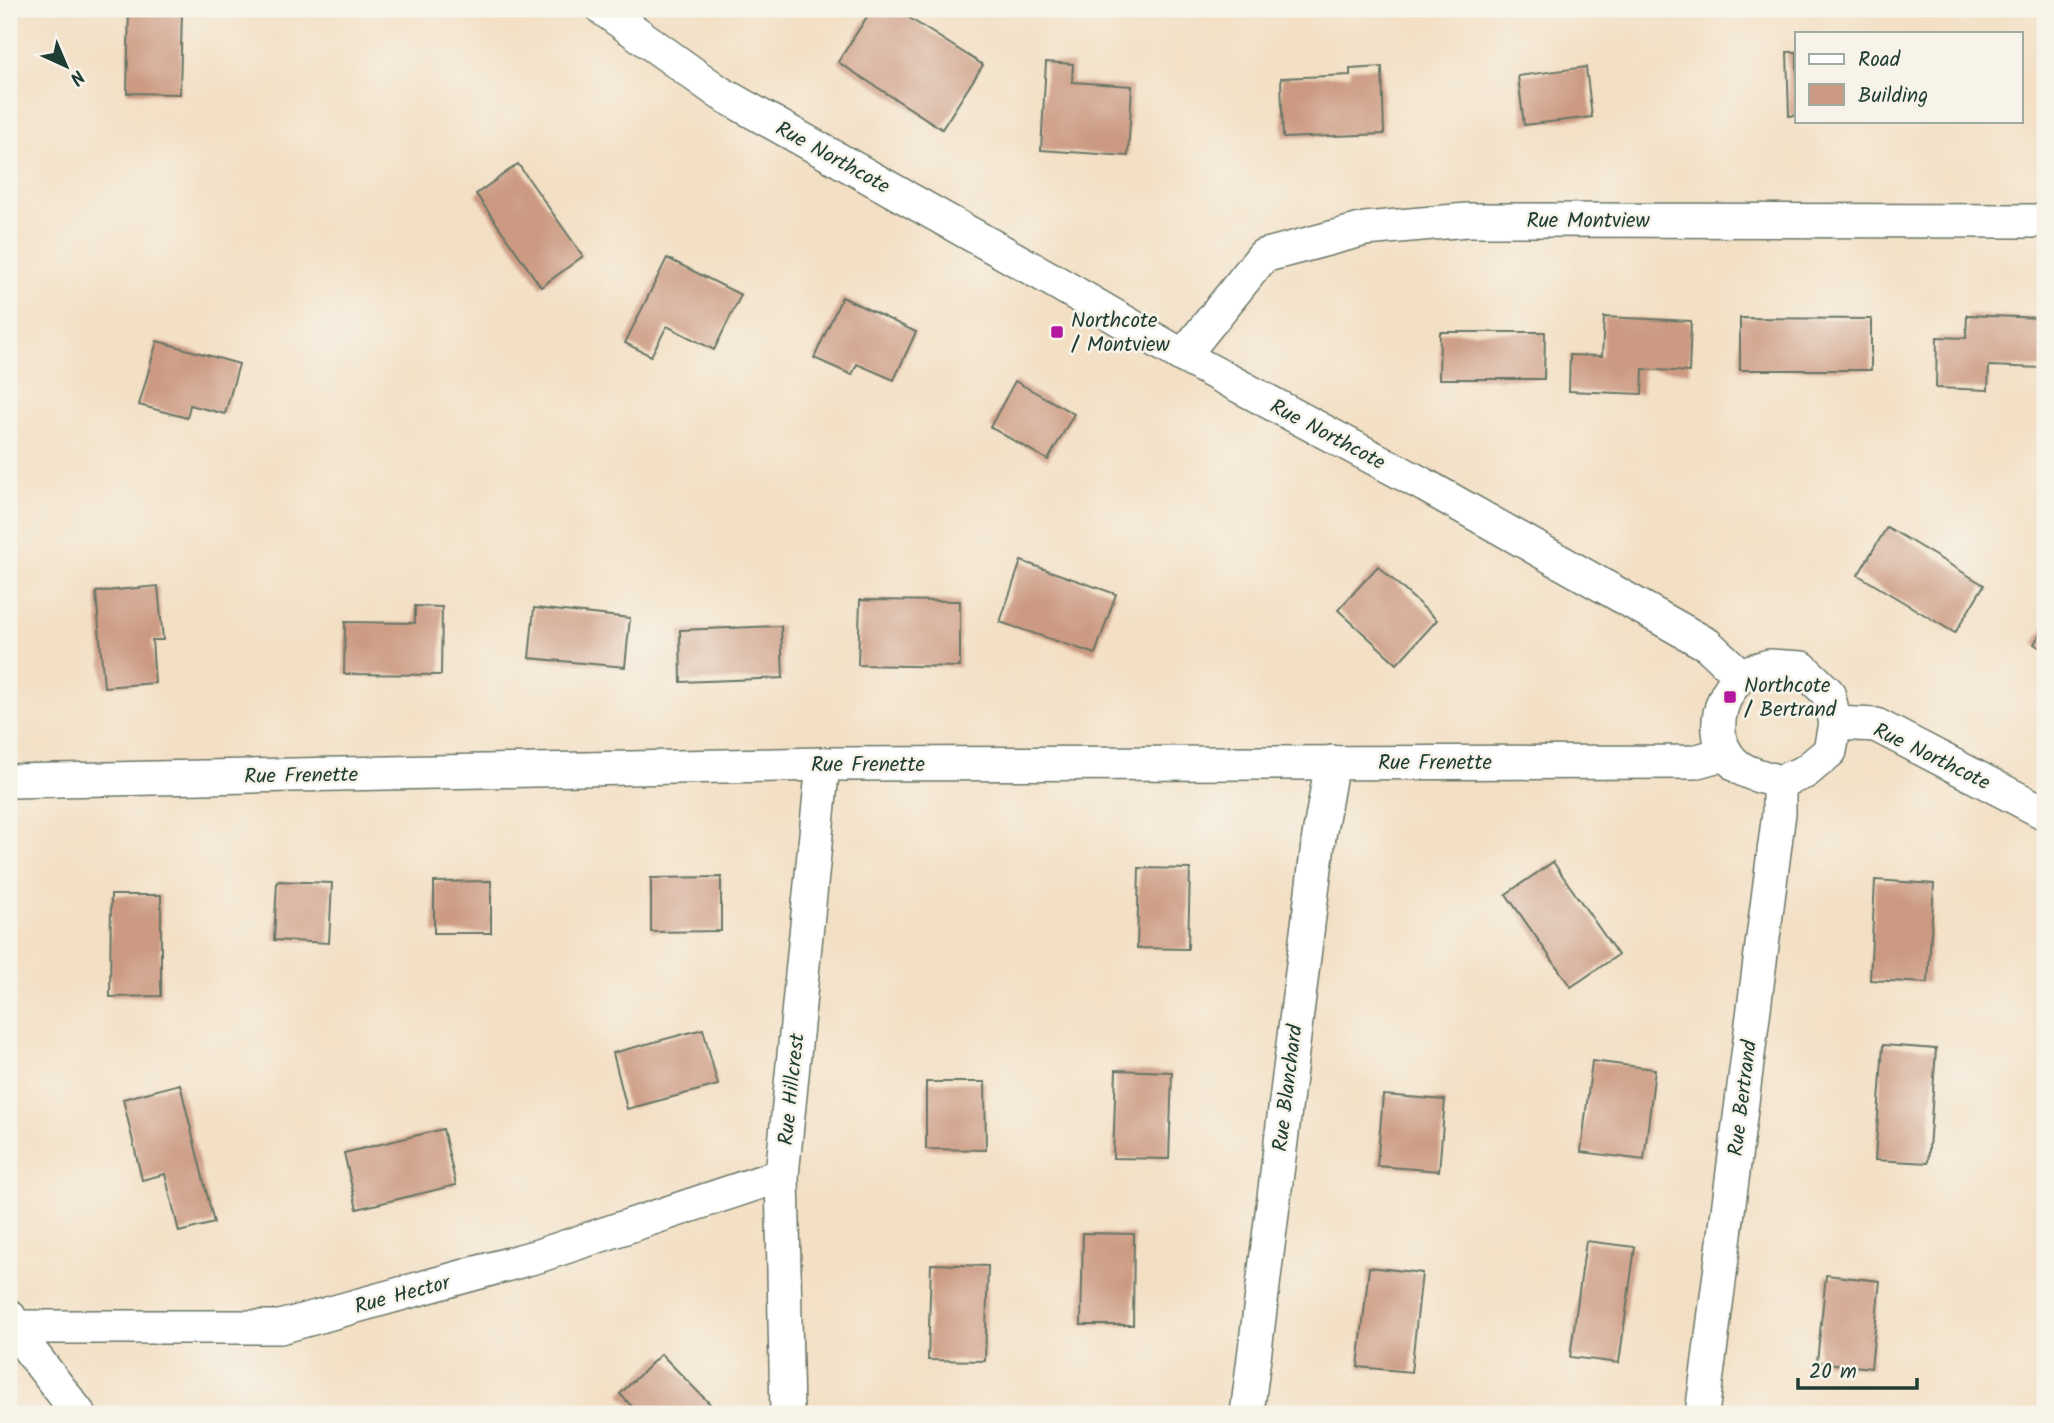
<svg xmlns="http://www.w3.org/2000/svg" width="2054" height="1423" font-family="Kalam,sans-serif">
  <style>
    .building { fill: #cc9a82 }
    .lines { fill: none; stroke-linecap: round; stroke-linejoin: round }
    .minor-casing { stroke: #697666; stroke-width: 36 }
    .minor { stroke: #fff; stroke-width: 33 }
    .poi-dot { fill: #b5179e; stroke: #f7f3e8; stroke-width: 2.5 }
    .labels { text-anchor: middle; stroke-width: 5; stroke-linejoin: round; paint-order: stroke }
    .street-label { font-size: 21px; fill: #1f3d34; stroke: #f7f3e8 }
    .poi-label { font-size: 21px; fill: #1f3d34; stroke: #f7f3e8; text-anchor: start }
  </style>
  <rect width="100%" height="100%" fill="#f7f3e8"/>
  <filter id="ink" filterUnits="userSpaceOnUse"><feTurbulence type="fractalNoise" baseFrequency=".0143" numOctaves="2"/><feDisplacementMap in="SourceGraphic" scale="14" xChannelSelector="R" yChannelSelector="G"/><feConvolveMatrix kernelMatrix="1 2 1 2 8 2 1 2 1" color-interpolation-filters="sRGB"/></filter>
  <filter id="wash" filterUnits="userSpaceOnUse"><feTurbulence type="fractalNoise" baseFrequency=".00686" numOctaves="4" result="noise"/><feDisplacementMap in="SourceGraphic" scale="28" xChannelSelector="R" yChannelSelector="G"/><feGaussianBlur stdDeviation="1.57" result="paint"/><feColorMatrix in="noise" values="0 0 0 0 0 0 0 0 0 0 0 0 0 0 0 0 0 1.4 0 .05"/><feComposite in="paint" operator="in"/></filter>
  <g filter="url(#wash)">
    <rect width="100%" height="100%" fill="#f3dfc4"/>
    <g id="blocks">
      <!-- building -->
      <g class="building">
        <path d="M129 9H182L180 94 127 93Z"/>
        <path d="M872 9H895L983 65 942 129 838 62Z"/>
        <path d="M1787 52H1797V115L1789 116Z"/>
        <path d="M1046 62 1073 64 1072 82 1132 86 1128 156 1041 150Z"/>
        <path d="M1382 67 1384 134 1283 138 1281 78 1350 75V69Z"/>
        <path d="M1586 67 1592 117 1524 125 1518 76Z"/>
        <path d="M518 164 583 256 541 287 476 194Z"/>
        <path d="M667 258 741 295 714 350 667 326 651 356 625 343Z"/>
        <path d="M842 297 916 332 894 380 857 364 852 375 814 358Z"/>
        <path d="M1967 315 2045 318V368L1989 366 1988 390 1936 388 1937 337 1966 338Z"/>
        <path d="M1604 317 1691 321 1689 372 1643 369 1642 394 1569 391 1570 355 1602 356Z"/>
        <path d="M1740 318 1871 319V370H1740Z"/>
        <path d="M1440 332H1545L1544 379H1439Z"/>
        <path d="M157 341 239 364 225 414 190 405 187 418 139 405Z"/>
        <path d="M1015 381 1074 414 1048 460 990 427Z"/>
        <path d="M1887 527 1984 585 1955 633 1858 575Z"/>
        <path d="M1021 561 1116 594 1095 654 1000 622Z"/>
        <path d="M1378 566 1437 620 1397 664 1338 610Z"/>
        <path d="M158 586 163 640H152L155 683 104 687 96 592Z"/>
        <path d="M860 600 960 601V667L858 665Z"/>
        <path d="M415 606 442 607 441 675 344 674 345 622 415 623Z"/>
        <path d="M534 608 630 618 625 667 529 658Z"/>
        <path d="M2045 625V651L2034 644Z"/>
        <path d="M781 626 783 678 681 682 680 630Z"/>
        <path d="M1553 862 1618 955 1571 987 1506 894Z"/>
        <path d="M1139 868 1190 869 1188 949 1137 948Z"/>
        <path d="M721 877V931L651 932V878Z"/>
        <path d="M1875 880 1934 884 1928 983 1870 980Z"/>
        <path d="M277 881 332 883 329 943 274 940Z"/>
        <path d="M491 881V933H434V882Z"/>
        <path d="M111 895H161V996L110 997Z"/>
        <path d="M703 1029 718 1085 627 1109 613 1053Z"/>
        <path d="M1883 1045 1936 1049 1928 1163 1875 1160Z"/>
        <path d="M1592 1061 1655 1069 1644 1160 1581 1152Z"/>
        <path d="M1116 1070 1172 1072 1169 1159 1113 1158Z"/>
        <path d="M926 1082H985L986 1150 926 1149Z"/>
        <path d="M180 1084 214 1223 179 1232 165 1174 142 1180 123 1099Z"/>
        <path d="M1383 1095 1445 1100 1439 1171 1377 1166Z"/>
        <path d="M443 1129 456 1185 357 1209 344 1153Z"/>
        <path d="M1083 1233 1134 1234 1133 1325H1081Z"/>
        <path d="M1586 1241 1635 1247 1619 1363 1570 1357Z"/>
        <path d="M931 1264 988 1266 985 1361 928 1360Z"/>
        <path d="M1369 1267 1422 1273 1411 1372 1358 1367Z"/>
        <path d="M1826 1275 1880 1281 1871 1368 1817 1362Z"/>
        <path d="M661 1354 712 1406 703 1414H639L620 1394Z"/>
      </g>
    </g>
  </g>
  <g filter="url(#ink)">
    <use href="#blocks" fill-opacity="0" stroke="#697666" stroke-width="2"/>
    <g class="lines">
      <!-- minor casing -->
      <g class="minor-casing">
        <g id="minor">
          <path d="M603 9 720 93 1054 281 1183 356 1426 486 1708 645 1741 676"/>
          <path d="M1183 356 1263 256 1365 229 1467 220 2045 221"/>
          <path d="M1769 666 1802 668 1828 693 1835 723 1830 751 1805 772 1779 782C1767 778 1752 775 1742 769 1709 748 1714 703 1739 678 1746 671 1760 669 1769 666Z"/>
          <path d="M1835 723 1876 725 2045 813"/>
          <path d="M9 781 823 764 1694 762 1726 753"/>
          <path d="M9 1316 12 1327 79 1414"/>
          <path d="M9 1327H280L538 1256 782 1175"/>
          <path d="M787 1414 782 1175 823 764"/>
          <path d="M1247 1414 1319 836 1332 762"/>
          <path d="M1702 1414 1779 813V782"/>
        </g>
      </g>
      <!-- minor -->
      <use href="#minor" class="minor"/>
    </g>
  </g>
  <!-- markers -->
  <g class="poi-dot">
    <rect x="1050" y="325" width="14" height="14" rx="3.5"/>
    <rect x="1723" y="690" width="14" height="14" rx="3.5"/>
  </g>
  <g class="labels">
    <!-- street labels -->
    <g class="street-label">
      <text transform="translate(833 157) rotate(29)" y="7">Rue Northcote</text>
      <text x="1588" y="227">Rue Montview</text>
      <text transform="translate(1328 434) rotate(28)" y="7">Rue Northcote</text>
      <text transform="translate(1932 756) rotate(26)" y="7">Rue Northcote</text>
      <text x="1435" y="769">Rue Frenette</text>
      <text x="868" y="771">Rue Frenette</text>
      <text transform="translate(301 775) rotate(-1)" y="7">Rue Frenette</text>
      <text transform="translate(1287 1088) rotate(-83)" y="7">Rue Blanchard</text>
      <text transform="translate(791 1089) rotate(-84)" y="7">Rue Hillcrest</text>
      <text transform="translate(1742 1098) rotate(-83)" y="7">Rue Bertrand</text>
      <text transform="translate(402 1294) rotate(-15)" y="7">Rue Hector</text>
    </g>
    <!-- poi labels -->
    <g class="poi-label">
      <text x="1071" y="327">Northcote<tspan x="1071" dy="24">/ Montview</tspan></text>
      <text x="1744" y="692">Northcote<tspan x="1744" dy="24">/ Bertrand</tspan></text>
    </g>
  </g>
  <!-- margin -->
  <rect width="2054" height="1423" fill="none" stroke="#f7f3e8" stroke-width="35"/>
  <!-- legend -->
  <rect x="1795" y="32" width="228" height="91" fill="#f7f3e8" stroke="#a1aaa0" stroke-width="2"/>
  <rect x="1809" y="54" width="35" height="10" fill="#ffffff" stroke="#a1aaa0" stroke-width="2"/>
  <text x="1858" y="66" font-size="21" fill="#1f3d34">Road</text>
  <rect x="1809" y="84" width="35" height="21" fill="#cc9a82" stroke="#a1aaa0" stroke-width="2"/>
  <text x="1858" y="102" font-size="21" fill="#1f3d34">Building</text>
  <!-- north arrow -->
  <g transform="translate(66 66) rotate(136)" stroke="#f7f3e8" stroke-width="5" paint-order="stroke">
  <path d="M0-5L12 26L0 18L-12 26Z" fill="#1f3d34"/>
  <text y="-10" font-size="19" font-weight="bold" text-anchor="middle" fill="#1f3d34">N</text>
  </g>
  <!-- scale -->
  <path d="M1798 1378v10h119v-10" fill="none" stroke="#1f3d34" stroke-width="3.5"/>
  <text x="1809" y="1378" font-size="21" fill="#1f3d34" stroke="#f7f3e8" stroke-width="5" paint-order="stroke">20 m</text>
</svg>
